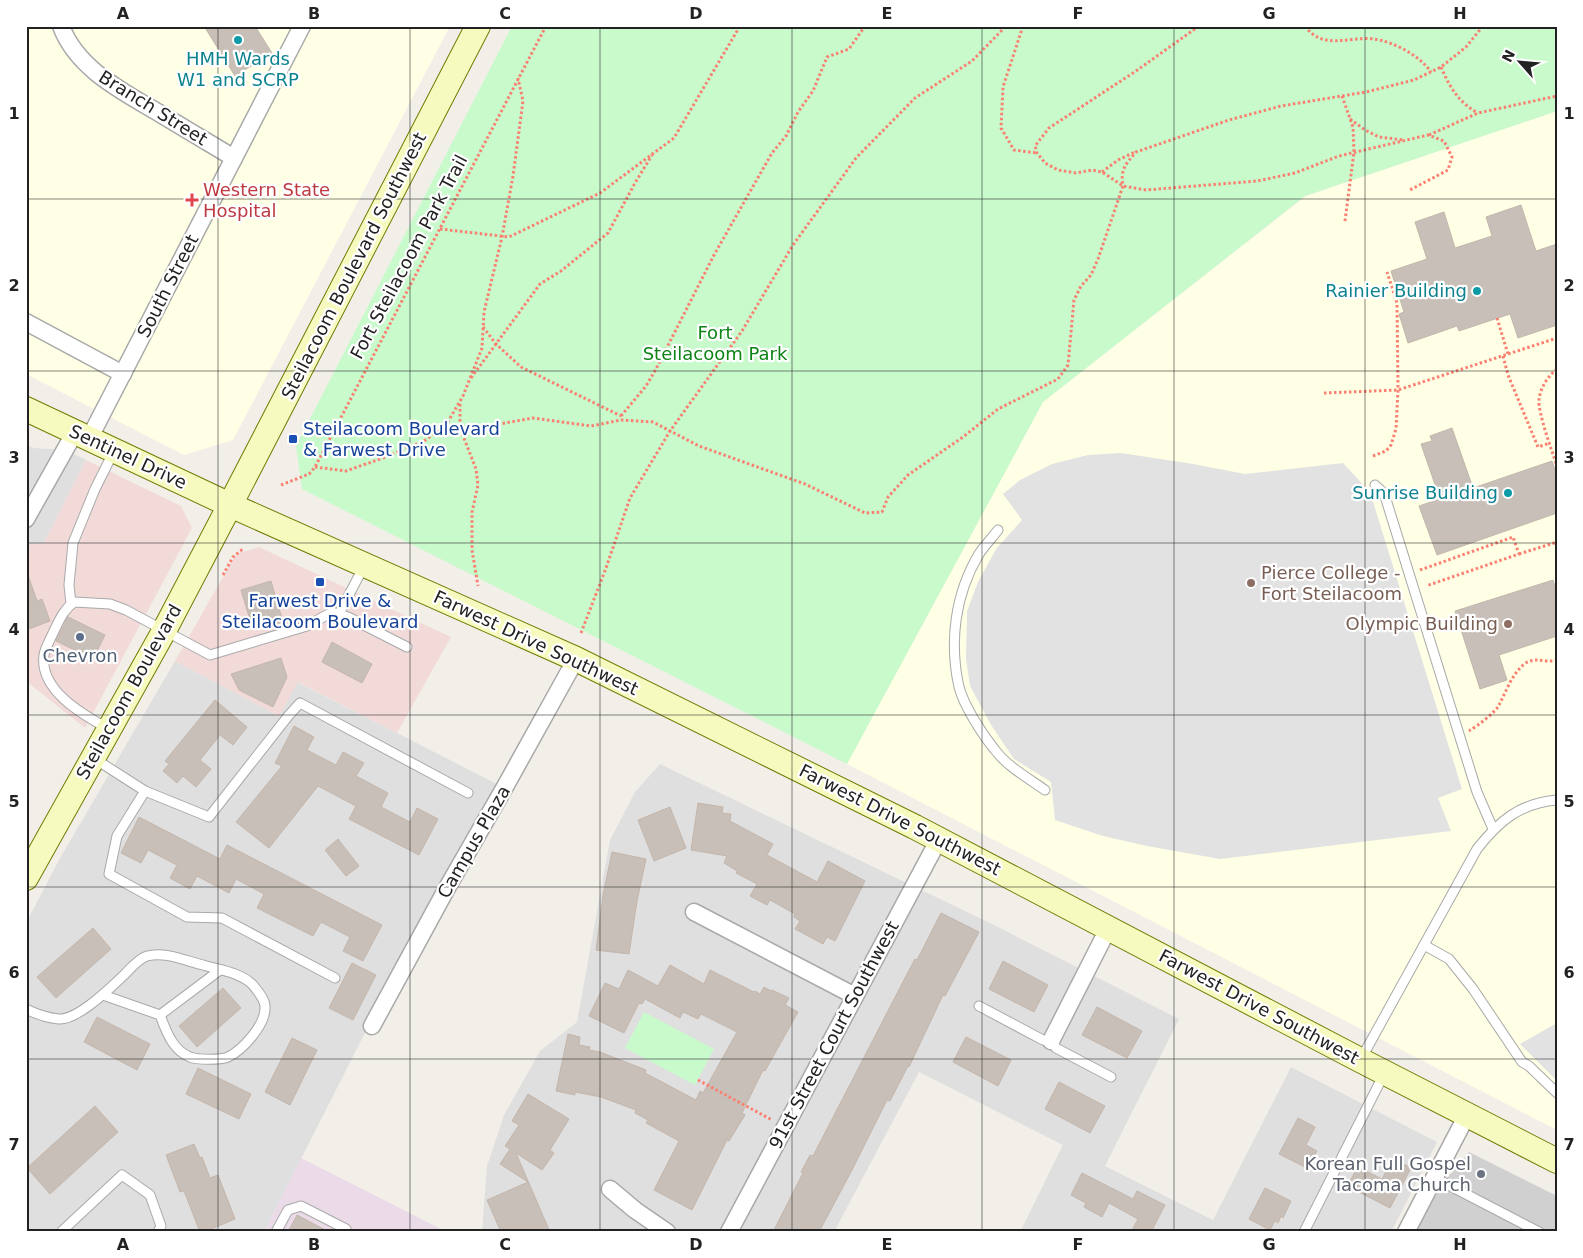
<svg xmlns="http://www.w3.org/2000/svg" width="1583" height="1258" font-family="'DejaVu Sans',sans-serif">
  <style>
    .residential { fill: #e0dfdf }
    .commercial { fill: #f2dad9 }
    .industrial { fill: #ebdbe8 }
    .education { fill: #ffffe5 }
    .religious { fill: #d0d0d0 }
    .park { fill: #c8facc }
    .parking { fill: #e2e2e2 }
    .building { fill: #c7bfb8; stroke: #c4b6ab }
    .lines { fill: none; stroke-linecap: round; stroke-linejoin: round }
    .lane-casing { stroke: #a9a9a9; stroke-width: 11 }
    .street-casing { stroke: #a9a9a9; stroke-width: 19 }
    .secondary-casing { stroke: #707d05; stroke-width: 26 }
    .path { stroke: #fa8072; stroke-width: 3; stroke-dasharray: 2.5 2.5; stroke-linecap: butt }
    .lane { stroke: #fff; stroke-width: 9 }
    .street { stroke: #fff; stroke-width: 16 }
    .secondary { stroke: #f7fabf; stroke-width: 24 }
    .grid { fill: none; stroke: #222; stroke-width: 1; stroke-opacity: 0.55 }
    .culture-dot { fill: #0f9aa8; stroke: #fff; stroke-width: 2 }
    .health-dot { fill: #e0444e; stroke: #fff; stroke-width: 2 }
    .transit-dot { fill: #1a4fb4; stroke: #fff; stroke-width: 2 }
    .education-dot { fill: #8d6e63; stroke: #fff; stroke-width: 2 }
    .service-dot { fill: #5c6f8a; stroke: #fff; stroke-width: 2 }
    .worship-dot { fill: #6b7280; stroke: #fff; stroke-width: 2 }
    .labels { text-anchor: middle; stroke-width: 4.5; stroke-linejoin: round; paint-order: stroke }
    .culture-label { font-size: 18px; fill: #0d838f; stroke: #fff; text-anchor: end }
    .street-label { font-size: 18px; fill: #222; stroke: #fff }
    .health-label { font-size: 18px; fill: #be3a42; stroke: #fff; text-anchor: start }
    .park-label { font-size: 18px; fill: #0c8416; stroke: #fff }
    .transit-label { font-size: 18px; fill: #164399; stroke: #fff; text-anchor: start }
    .education-label { font-size: 18px; fill: #785e54; stroke: #fff; text-anchor: start }
    .service-label { font-size: 18px; fill: #4e5e75; stroke: #fff }
    .worship-label { font-size: 18px; fill: #5b616d; stroke: #fff; text-anchor: end }
    .neatline { fill: none; stroke: #222; stroke-width: 2 }
    .grid-label { font-size: 16px; text-anchor: middle; font-weight: bold; fill: #222 }
  </style>
  <rect width="100%" height="100%" fill="#f2efe9"/>
  <!-- residential -->
  <g class="residential">
    <path d="M26 445 34 448 65 450 86 460 44 543 26 545Z"/>
    <path d="M175 661 279 716 297 682 497 784 370 1023 264 1232H26V923L59 860Z"/>
    <path d="M660 764 994 925 1179 1019 1105 1166 1213 1220 1291 1067 1437 1142 1391 1232H1020L1063 1145 919 1072 834 1232H482L487 1166 504 1115 540 1051 577 1022 610 840 635 792Z"/>
  </g>
  <!-- commercial -->
  <g class="commercial">
    <path d="M86 460 181 506 192 528 85 728 26 681V545L44 543Z"/>
    <path d="M259 547 451 637 397 733 298 682 279 716 175 661 236 554Z"/>
  </g>
  <!-- industrial -->
  <path class="industrial" d="M301 1158 447 1232H264Z"/>
  <!-- education -->
  <g class="education">
    <path d="M26 26H450L233 440 184 455 26 374Z"/>
    <path d="M1557 111V1130L847 764 1043 402 1306 196Z"/>
  </g>
  <!-- religious -->
  <path class="religious" d="M1469 1152 1557 1196V1232H1412L1428 1201Z"/>
  <!-- park -->
  <g class="park">
    <path d="M512 26H1557V111L1305 196 1043 402 847 764 302 489 296 446Z"/>
    <path d="M644 1012 714 1049 695 1085 625 1048Z"/>
  </g>
  <!-- parking -->
  <g class="parking">
    <path d="M1121 453 1193 464 1245 474 1343 463 1370 492 1462 789 1438 798 1451 831 1220 859 1147 846 1103 836 1055 820 1051 782 1014 759 991 725 970 686 966 659 967 611 978 582 996 549 1022 520 1003 494 1020 480 1052 464 1088 455Z"/>
    <path d="M1557 1023V1081L1520 1044Z"/>
  </g>
  <!-- building -->
  <g class="building">
    <path d="M204 26H255L272 53 235 76Z"/>
    <path d="M1521 205 1536 251 1557 244V325L1518 338 1510 314 1459 331 1457 326 1408 343 1399 314 1404 312 1391 271 1427 259 1415 222 1444 212 1455 248 1492 236 1486 217Z"/>
    <path d="M1452 428 1473 488 1552 461 1557 475V513L1437 555 1419 506 1440 499 1421 444 1432 441 1430 436Z"/>
    <path d="M26 575H28L37 601 42 599 50 621 26 630Z"/>
    <path d="M1553 580 1557 592V636L1499 655 1507 680 1480 689 1455 611Z"/>
    <path d="M271 581 283 622 253 630 241 590Z"/>
    <path d="M68 617 105 635 93 659 56 641Z"/>
    <path d="M332 642 372 664 362 683 322 662Z"/>
    <path d="M281 658 287 677 273 707 239 690 231 674Z"/>
    <path d="M215 700 247 727 233 745 220 735 200 760 211 769 196 787 183 776 177 783 163 771 169 764 165 761Z"/>
    <path d="M294 726 314 737 307 750 336 765 343 752 364 763 356 776 388 793 381 807 410 822 417 808 438 819 419 855 349 819 356 806 318 786 269 848 236 822 282 766 275 763Z"/>
    <path d="M698 803 723 807 722 813 731 814 730 821 773 844 767 855 817 882 828 861 865 881 835 941 827 937 823 944 795 929 800 921 794 917 795 914 770 900 767 905 750 896 757 884 736 873 737 871 724 863 727 856 691 850Z"/>
    <path d="M670 807 686 848 654 861 638 820Z"/>
    <path d="M139 817 220 859 227 845 382 925 363 961 343 951 350 937 321 922 313 936 257 908 264 894 236 879 229 893 197 876 190 889 170 878 177 865 148 850 141 863 121 853Z"/>
    <path d="M338 839 359 866 346 876 325 850Z"/>
    <path d="M612 852 646 859 637 901 629 954 596 950 603 895Z"/>
    <path d="M941 913 979 932 945 996 943 995 909 1067 908 1066 890 1101 887 1100 852 1170 819 1232H773L803 1173 801 1172 810 1155 813 1156 906 976 915 959 917 960Z"/>
    <path d="M93 928 111 949 56 998 37 977Z"/>
    <path d="M1003 961 1048 985 1034 1012 989 989Z"/>
    <path d="M352 963 376 975 353 1020 329 1008Z"/>
    <path d="M670 965 704 984 710 970 754 992 755 991 760 994 764 987 771 991 772 990 789 998 785 1005 798 1012 765 1071 763 1070 742 1113 745 1115 729 1141 727 1140 692 1210 654 1190 679 1141 646 1123 648 1120 635 1113 636 1110 601 1097 575 1092V1095L556 1091 568 1034 580 1037 579 1045 590 1047 589 1050 600 1052 646 1070 645 1073 696 1100 700 1091 703 1093 737 1032 701 1014 698 1019 683 1012 680 1018 645 999 642 1004 639 1003 624 1033 589 1016 605 983 619 989 628 970 658 986Z"/>
    <path d="M223 988 241 1008 197 1047 179 1026Z"/>
    <path d="M1097 1007 1142 1031 1127 1058 1082 1035Z"/>
    <path d="M97 1017 150 1044 137 1070 84 1042Z"/>
    <path d="M966 1037 1011 1060 998 1086 953 1062Z"/>
    <path d="M292 1038 317 1050 290 1105 265 1092Z"/>
    <path d="M198 1068 251 1094 239 1119 186 1094Z"/>
    <path d="M1059 1082 1105 1106 1090 1133 1045 1109Z"/>
    <path d="M528 1094 569 1119 550 1150 554 1153 542 1170 516 1153 550 1232H501L487 1200 528 1182 500 1164 510 1149 505 1146 519 1125 512 1121Z"/>
    <path d="M95 1106 118 1132 50 1194 27 1168Z"/>
    <path d="M1298 1118 1315 1127 1306 1145 1317 1151 1307 1168 1279 1154Z"/>
    <path d="M194 1144 200 1158 202 1157 210 1178 218 1175 235 1219 204 1232H200L184 1191 180 1192 166 1155Z"/>
    <path d="M1393 1158 1411 1168 1390 1208 1347 1186 1358 1167 1382 1179Z"/>
    <path d="M1082 1173 1133 1199 1137 1191 1165 1205 1151 1232H1131L1138 1219 1109 1203 1102 1217 1084 1207 1086 1203 1071 1195Z"/>
    <path d="M1265 1188 1291 1201 1283 1218 1281 1216 1278 1223 1275 1221 1270 1230 1249 1219Z"/>
    <path d="M297 1215 329 1232H288Z"/>
  </g>
  <g class="lines">
    <!-- lane casing -->
    <g class="lane-casing">
      <g id="lane">
        <path d="M1375 485 1384 493 1477 792 1493 829"/>
        <path d="M998 530C992 538 984 546 979 554 955 594 949 642 959 687 964 706 982 734 995 750 1008 767 1028 778 1045 790"/>
        <path d="M71 604 69 585 73 543 95 489 114 451"/>
        <path d="M339 614 364 566"/>
        <path d="M109 729C83 715 39 690 44 655 45 648 50 640 53 633 59 621 63 610 74 602L110 604 126 610 210 655 307 626 332 612 348 617 407 647"/>
        <path d="M95 759 145 791 209 817 289 715 300 703 468 793"/>
        <path d="M145 791 117 836 109 874 187 917 222 918 335 978"/>
        <path d="M1424 945 1449 959 1473 989 1522 1062 1529 1066 1557 1093"/>
        <path d="M979 1006 1043 1040 1051 1041 1056 1048 1111 1077"/>
        <path d="M26 1009C36 1014 48 1018 59 1019 78 1020 110 988 124 975 131 968 138 959 147 956 165 951 186 961 203 965 219 970 239 972 252 984 257 990 265 999 265 1007 266 1024 243 1050 228 1057 222 1060 197 1060 190 1057 173 1051 166 1031 160 1015L103 995"/>
        <path d="M160 1015 220 970"/>
        <path d="M1361 1059 1477 849C1499 821 1520 803 1557 800"/>
        <path d="M1435 1178 1539 1232"/>
        <path d="M63 1232 62 1231 122 1175 150 1195 161 1226 158 1232"/>
        <path d="M276 1232 288 1210 301 1206 346 1229 347 1232"/>
        <path d="M1304 1232 1384 1074"/>
      </g>
    </g>
    <!-- street casing -->
    <g class="street-casing">
      <g id="street">
        <path d="M61 26C77 69 122 91 159 113 184 128 209 143 234 158"/>
        <path d="M26 322 123 374"/>
        <path d="M89 439 302 26"/>
        <path d="M26 519 75 432"/>
        <path d="M694 912 855 996"/>
        <path d="M372 1026 447 888 506 785 576 659"/>
        <path d="M1051 1041 1109 927"/>
        <path d="M610 1189 635 1210 667 1232"/>
        <path d="M729 1232 939 839"/>
        <path d="M1406 1232 1467 1115"/>
      </g>
    </g>
    <!-- secondary casing -->
    <g class="secondary-casing">
      <g id="secondary">
        <path d="M26 409 230 505 576 659 915 827 1360 1060 1557 1161"/>
        <path d="M26 878 164 631 230 505 478 26"/>
      </g>
    </g>
    <!-- path -->
    <g class="path">
      <path d="M1023 26 1003 87 1001 128 1014 150 1037 153"/>
      <path d="M1199 26 1136 71 1049 128 1035 146 1037 153 1045 163 1058 170 1076 173 1092 170 1102 172 1123 186 1146 190 1257 181 1295 173 1339 156 1428 135 1444 141 1452 157 1448 170 1408 191"/>
      <path d="M1305 26C1323 51 1348 36 1374 39 1394 42 1419 55 1431 72"/>
      <path d="M1441 67C1449 86 1459 103 1478 113"/>
      <path d="M1342 96 1353 127 1354 152 1345 221"/>
      <path d="M1350 119 1365 130 1379 137 1404 140"/>
      <path d="M1429 135 1478 113 1557 96"/>
      <path d="M1102 172 1118 160 1135 152"/>
      <path d="M440 229 509 237 600 193 674 138 740 26"/>
      <path d="M1497 318 1508 354"/>
      <path d="M483 327 496 344 521 367 621 416"/>
      <path d="M1503 356 1508 375 1538 447 1550 443"/>
      <path d="M1557 369C1548 376 1540 388 1539 400 1538 413 1552 451 1557 466"/>
      <path d="M471 378 540 284 561 271 608 233 635 183 652 155"/>
      <path d="M1324 393 1398 390 1557 338"/>
      <path d="M460 404V428L476 469 478 485 472 512V550L478 586"/>
      <path d="M621 416 646 386 656 369 714 255 772 153 786 136 798 112 813 91 827 57 849 49 865 26"/>
      <path d="M438 431 488 426 533 418 591 426 621 420 653 422 699 446 805 484 865 513 882 512 888 497 908 475 963 437 998 409 1058 379 1068 365 1074 300 1081 286 1091 275 1098 259 1123 186C1120 169 1126 164 1136 152L1229 120 1281 106 1366 92 1414 80 1441 67 1466 47 1483 26"/>
      <path d="M1373 456 1386 451 1391 445 1396 429 1398 390 1397 303 1387 272"/>
      <path d="M315 467 346 471 383 458 424 441 446 425 463 396 482 348 484 312 502 237 513 176 523 101 518 78"/>
      <path d="M281 485 309 474 315 467 546 26"/>
      <path d="M1519 554 1557 542"/>
      <path d="M1420 570 1513 537 1519 554 1426 586"/>
      <path d="M223 575 233 557 244 548"/>
      <path d="M581 633 606 568 630 498 670 431 742 331 793 245 856 158 915 98 972 61 1006 26"/>
      <path d="M1469 731C1477 726 1495 713 1499 705 1506 692 1511 676 1523 665 1535 655 1545 664 1557 660"/>
      <path d="M698 1080 772 1120"/>
    </g>
    <!-- lane -->
    <use href="#lane" class="lane"/>
    <!-- street -->
    <use href="#street" class="street"/>
    <!-- secondary -->
    <use href="#secondary" class="secondary"/>
  </g>
  <!-- grid -->
  <path class="grid" d="M218 26V1232M410 26V1232M600 26V1232M792 26V1232M982 26V1232M1174 26V1232M1365 26V1232M26 199H1557M26 371H1557M26 543H1557M26 715H1557M26 887H1557M26 1059H1557"/>
  <!-- markers -->
  <g class="culture-dot">
    <circle cx="238" cy="40" r="5"/>
    <circle cx="1477" cy="291" r="5"/>
    <circle cx="1508" cy="493" r="5"/>
  </g>
  <path class="health-dot" d="M189.5 192.5h5v5h5v5h-5v5h-5v-5h-5v-5h5z"/>
  <g class="transit-dot">
    <rect x="288" y="434" width="10" height="10" rx="2.5"/>
    <rect x="315" y="577" width="10" height="10" rx="2.5"/>
  </g>
  <g class="education-dot">
    <circle cx="1251" cy="583" r="5"/>
    <circle cx="1508" cy="624" r="5"/>
  </g>
  <circle class="service-dot" cx="80" cy="637" r="5"/>
  <circle class="worship-dot" cx="1481" cy="1174" r="5"/>
  <g class="labels">
    <!-- culture labels -->
    <g class="culture-label">
      <text x="238" y="65" text-anchor="middle">HMH Wards<tspan x="238" dy="21">W1 and SCRP</tspan></text>
      <text x="1467" y="297">Rainier Building</text>
      <text x="1498" y="499">Sunrise Building</text>
    </g>
    <!-- street labels -->
    <g class="street-label">
      <text transform="translate(153 108) rotate(32)" y="6">Branch Street</text>
      <text transform="translate(409 257) rotate(-62)" y="6">Fort Steilacoom Park Trail</text>
      <text transform="translate(354 266) rotate(-63)" y="6">Steilacoom Boulevard Southwest</text>
      <text transform="translate(168 286) rotate(-63)" y="6">South Street</text>
      <text transform="translate(128 457) rotate(25)" y="6">Sentinel Drive</text>
      <text transform="translate(536 643) rotate(25)" y="6">Farwest Drive Southwest</text>
      <text transform="translate(129 692) rotate(-61)" y="6">Steilacoom Boulevard</text>
      <text transform="translate(900 820) rotate(27)" y="6">Farwest Drive Southwest</text>
      <text transform="translate(474 842) rotate(-60)" y="6">Campus Plaza</text>
      <text transform="translate(1259 1007) rotate(28)" y="6">Farwest Drive Southwest</text>
      <text transform="translate(834 1035) rotate(-62)" y="6">91st Street Court Southwest</text>
    </g>
    <!-- health labels -->
    <g class="health-label">
      <text x="203" y="196">Western State<tspan x="203" dy="21">Hospital</tspan></text>
    </g>
    <!-- park labels -->
    <g class="park-label">
      <text x="715" y="339">Fort<tspan x="715" dy="21">Steilacoom Park</tspan></text>
    </g>
    <!-- transit labels -->
    <g class="transit-label">
      <text x="303" y="435">Steilacoom Boulevard<tspan x="303" dy="21">&amp; Farwest Drive</tspan></text>
      <text x="320" y="607" text-anchor="middle">Farwest Drive &amp;<tspan x="320" dy="21">Steilacoom Boulevard</tspan></text>
    </g>
    <!-- education labels -->
    <g class="education-label">
      <text x="1261" y="579">Pierce College -<tspan x="1261" dy="21">Fort Steilacoom</tspan></text>
      <text x="1498" y="630" text-anchor="end">Olympic Building</text>
    </g>
    <!-- service labels -->
    <g class="service-label">
      <text x="80" y="662">Chevron</text>
    </g>
    <!-- worship labels -->
    <g class="worship-label">
      <text x="1471" y="1170">Korean Full Gospel<tspan x="1471" dy="21">Tacoma Church</tspan></text>
    </g>
  </g>
  <!-- border -->
  <rect width="1583" height="1258" fill="none" stroke="#ffffff" stroke-width="55"/>
  <!-- north arrow -->
  <g transform="translate(1520 62) rotate(297)" stroke="#ffffff" stroke-width="4" paint-order="stroke">
  <path d="M0-4L9 19L0 12L-9 19Z" fill="#222222"/>
  <text y="-8" font-size="14" font-weight="bold" text-anchor="middle" fill="#222222">N</text>
  </g>
  <rect x="28" y="28" width="1528" height="1202" class="neatline"/>
  <g class="grid-label">
    <text x="123" y="19">A</text>
    <text x="314" y="19">B</text>
    <text x="505" y="19">C</text>
    <text x="696" y="19">D</text>
    <text x="887" y="19">E</text>
    <text x="1078" y="19">F</text>
    <text x="1269" y="19">G</text>
    <text x="1460" y="19">H</text>
    <text x="14" y="119">1</text>
    <text x="1569" y="119">1</text>
    <text x="14" y="291">2</text>
    <text x="1569" y="291">2</text>
    <text x="14" y="463">3</text>
    <text x="1569" y="463">3</text>
    <text x="14" y="635">4</text>
    <text x="1569" y="635">4</text>
    <text x="14" y="807">5</text>
    <text x="1569" y="807">5</text>
    <text x="14" y="978">6</text>
    <text x="1569" y="978">6</text>
    <text x="14" y="1150">7</text>
    <text x="1569" y="1150">7</text>
    <text x="123" y="1250">A</text>
    <text x="314" y="1250">B</text>
    <text x="505" y="1250">C</text>
    <text x="696" y="1250">D</text>
    <text x="887" y="1250">E</text>
    <text x="1078" y="1250">F</text>
    <text x="1269" y="1250">G</text>
    <text x="1460" y="1250">H</text>
  </g>
</svg>
